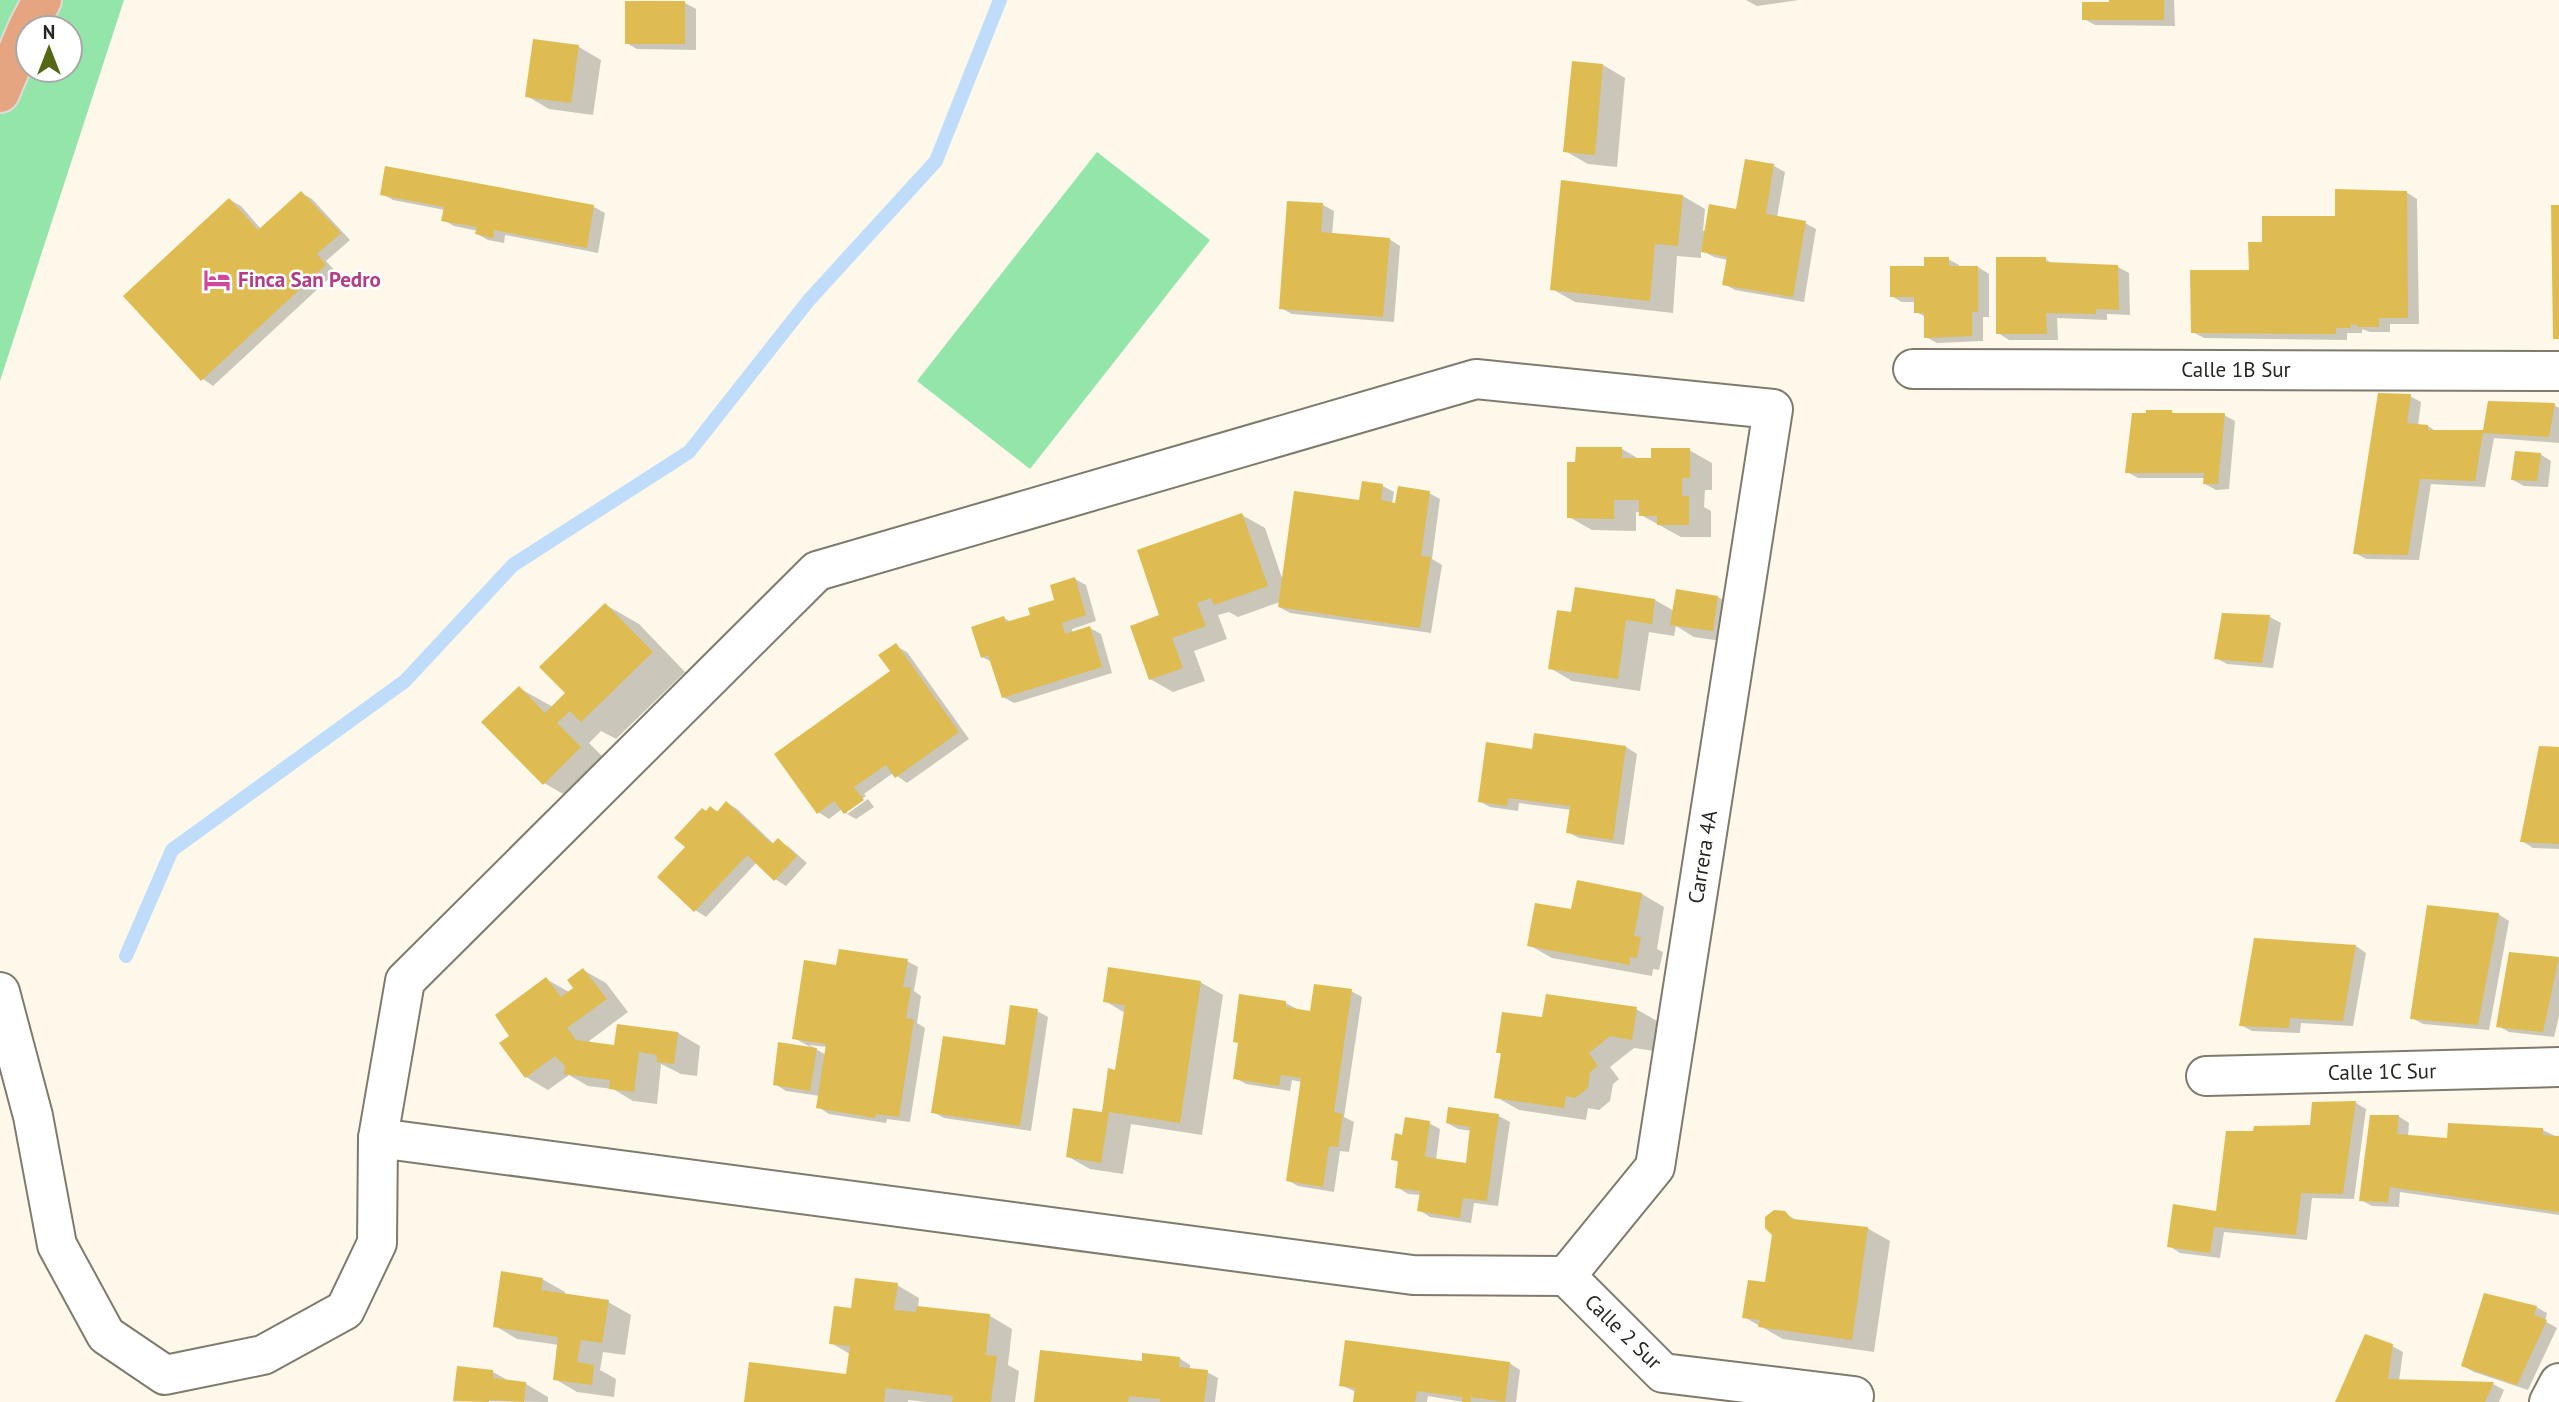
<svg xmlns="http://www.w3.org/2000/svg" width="2559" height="1402" font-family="'PT Sans',sans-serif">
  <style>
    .green { fill: #94e5aa; fill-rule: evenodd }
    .shadow { fill: #0003; fill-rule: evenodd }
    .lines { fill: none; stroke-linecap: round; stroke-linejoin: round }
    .stream { stroke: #bfddfb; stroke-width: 14 }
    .building { fill: #debc52 }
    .minor-casing { stroke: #7f7a6d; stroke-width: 42 }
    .tertiary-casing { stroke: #7f7a6d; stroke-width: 42 }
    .primary-casing { stroke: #dddcdb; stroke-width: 42 }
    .minor { stroke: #fff; stroke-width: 38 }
    .tertiary { stroke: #fff; stroke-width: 38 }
    .primary { stroke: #e5a581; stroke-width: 38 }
    .labels { text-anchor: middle; stroke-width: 5; stroke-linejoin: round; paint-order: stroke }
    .hotel-label { font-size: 21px; font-weight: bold; fill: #b23c85; stroke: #fff; text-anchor: start }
    .street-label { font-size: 21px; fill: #282621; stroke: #fff }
  </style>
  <rect width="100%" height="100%" fill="#fdf8e9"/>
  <!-- green -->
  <g class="green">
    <path d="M0 0H124L0 381ZM28 28H70V70H28Z"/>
    <path d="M1097 152 1210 240 1030 469 917 381Z"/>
  </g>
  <!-- shadow -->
  <g class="shadow">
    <path d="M1746 0H1799L1757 6Z"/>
    <path d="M2111 0H2174L2175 26 2095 25 2084 19 2111 4Z"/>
    <path d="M626 3H685L696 9V50L637 49 626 43Z"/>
    <path d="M579 47 601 60 593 115 549 109 527 96Z"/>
    <path d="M1603 65 1625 78 1617 167 1588 164 1565 151Z"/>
    <path d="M1746 161 1774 166 1785 172 1777 217 1805 223 1816 229 1804 302 1735 290 1724 284 1728 260 1714 257 1701 250V258L1677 256 1673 313 1575 302 1552 289 1683 196 1705 209 1703 231 1737 211Z"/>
    <path d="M2406 192 2417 199 2419 324H2390V332H2370L2362 329V333H2347V340L2204 338 2193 332 2251 272 2264 244Z"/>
    <path d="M301 193 312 199 350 240 326 261 336 272 213 386 203 379 230 200 241 206 261 229Z"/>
    <path d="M382 194 594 207 605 213 598 253 505 235 504 243 488 240 477 234 478 231 454 226 443 220 445 210 393 200Z"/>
    <path d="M1323 205 1334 211 1332 235 1389 239 1400 246 1394 322 1292 314 1281 308Z"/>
    <path d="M1948 259 1959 265V267H1978L1989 274V317H1983V341L1937 343 1926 337V317L1916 312V302H1902L1891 296 1926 267Z"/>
    <path d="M2045 259 2055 265 2118 267 2129 273 2130 315 2107 314V320L2057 318 2058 340H2009L1998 333Z"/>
    <path d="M2410 396 2421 402 2418 426H2428L2437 432H2485L2554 405 2559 408V443L2494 438 2485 487 2431 484 2419 560 2366 559 2355 553Z"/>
    <path d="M2172 412 2177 415H2224L2235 421 2229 489 2216 490 2205 484V478H2138L2127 472Z"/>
    <path d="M1622 449 1641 460H1653L1689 450 1712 463V490H1705L1704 507 1711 511V537H1681L1641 515V512H1636V531L1592 530 1569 517Z"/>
    <path d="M2540 454 2551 461 2548 487 2524 486 2513 480Z"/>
    <path d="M1383 486 1394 492 1392 504 1429 493 1440 499 1432 559 1442 565 1431 633 1290 613 1279 607 1280 602 1238 617 1229 612 1218 615 1227 639 1194 651 1205 681 1173 692 1150 679 1161 617 1242 515 1265 528 1283 581 1361 502Z"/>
    <path d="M1075 579 1086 585 1096 621 1072 629 1073 633 1090 628 1101 634 1112 673 1014 703 1003 697 992 662 982 657 1004 618 1011 622 1033 616 1057 601Z"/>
    <path d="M1718 597 1740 610 1735 643 1694 637 1676 626 1674 636 1649 632 1640 691 1572 681 1550 668 1573 614 1655 600 1674 611Z"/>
    <path d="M606 605 639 624 685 672 616 739 601 731 589 743 613 767 577 802 544 783 519 688 553 707 568 693Z"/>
    <path d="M2224 615 2270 617 2281 623 2273 668 2227 664 2216 658Z"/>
    <path d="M896 646 907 652 969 739 907 783 893 773 864 794 866 796 847 810V814L842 809 829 819 818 812 892 672Z"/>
    <path d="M1536 735 1626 747 1637 754 1624 845 1579 838 1568 832 1572 810 1519 803 1518 811 1490 807 1479 801 1533 751Z"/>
    <path d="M2559 749V849L2533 848 2522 841Z"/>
    <path d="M868 799 874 807 856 819 847 814Z"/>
    <path d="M727 803 737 809 774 844 778 841 789 847 807 863 786 886 775 879 757 862 706 917 695 910 688 847 711 808 719 812Z"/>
    <path d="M1578 882 1642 894 1664 907 1657 949 1663 952 1659 970 1653 969 1652 976 1552 958 1529 945 1573 911Z"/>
    <path d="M2498 914 2509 921 2489 1030 2423 1024 2412 1018Z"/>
    <path d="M2356 946 2366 953 2353 1026 2301 1023 2300 1033 2252 1031 2241 1025Z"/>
    <path d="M2510 954 2559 959V1016L2554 1037 2509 1032 2498 1026Z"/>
    <path d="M907 961 918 967 914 991 921 996 917 1023 925 1028 910 1122 887 1119 886 1123 829 1114 818 1107 820 1096 786 1091 775 1084 812 1048 794 1038 837 967ZM809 1045 827 1047 826 1055Z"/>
    <path d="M583 970 606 983 628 1012 589 1041 591 1044 616 1047 678 1033 700 1046 697 1076 681 1074 661 1064 657 1104 633 1101 613 1089 588 1086 569 1075 548 1090 526 1077 512 1036 546 979 569 992 576 989Z"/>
    <path d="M1200 982 1223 995 1202 1135 1131 1124 1123 1174 1090 1169 1067 1156 1103 1113 1117 1072 1125 1013 1105 1001Z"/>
    <path d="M1351 991 1362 997 1344 1117 1354 1122 1349 1152 1340 1151 1334 1192 1298 1186 1287 1180 1302 1082 1292 1080 1290 1091 1246 1084 1235 1078 1240 1044 1235 1041 1286 1003 1297 1009 1312 1013Z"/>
    <path d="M1636 1009 1659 1022 1654 1051 1634 1048 1610 1067 1619 1079 1613 1084 1610 1101 1599 1110 1588 1108 1586 1120 1519 1110 1496 1097 1502 1055 1498 1052 1543 1019Z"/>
    <path d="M1037 1011 1048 1017 1031 1131 944 1118 933 1112 1006 1047Z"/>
    <path d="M2356 1103 2366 1109 2354 1199 2312 1198 2307 1240 2224 1232 2220 1258 2180 1253 2169 1246 2218 1213 2254 1132 2311 1127Z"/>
    <path d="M1499 1116 1510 1122 1498 1206 1474 1203 1471 1223 1430 1217 1419 1210 1421 1195 1408 1194 1397 1187 1400 1163 1393 1159 1404 1137 1429 1123 1440 1129 1436 1160 1467 1165 1472 1131 1458 1129 1447 1123Z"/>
    <path d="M2398 1116 2409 1123 2408 1137 2448 1140 2543 1130 2559 1138V1215L2400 1192 2399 1207 2372 1206 2361 1200Z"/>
    <path d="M1784 1213 1798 1221 1867 1228 1890 1241 1874 1352 1783 1339 1744 1317 1766 1284Z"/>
    <path d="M542 1279 565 1292V1295L608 1302 631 1315 625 1355 603 1352 600 1370 616 1379 614 1397 577 1392 555 1379 559 1345 517 1339 495 1326Z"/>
    <path d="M897 1285 919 1298 918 1307 990 1316 1012 1329 1008 1365 1019 1371 1015 1402H927L908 1400V1402H745L848 1376 850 1354 831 1343 853 1310Z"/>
    <path d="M2536 1307 2547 1313 2545 1321 2557 1328 2528 1390 2474 1372 2463 1366Z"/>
    <path d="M2392 1346 2403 1352 2399 1381 2493 1384 2504 1390 2499 1402H2337Z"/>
    <path d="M1179 1358 1190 1365V1370L1207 1372 1218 1378 1215 1402H1036L1143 1363Z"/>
    <path d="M1509 1363 1520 1370 1516 1402H1463L1428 1396 1427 1402H1355L1356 1392 1341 1385Z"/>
    <path d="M493 1372 511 1382 526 1384 548 1397V1402L455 1401Z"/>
  </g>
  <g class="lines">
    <!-- stream -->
    <path class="stream" d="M126 956 172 850 405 681 513 565 689 452 809 300 936 161 1000 0"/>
  </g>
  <!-- building -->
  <g class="building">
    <path d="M2109 0H2164V20H2082V2H2109Z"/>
    <rect x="625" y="1" width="60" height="43"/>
    <path d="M533 39 579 45 571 103 525 97Z"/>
    <path d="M1572 61 1603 64 1595 155 1563 152Z"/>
    <path d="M1745 159 1774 164 1766 214 1806 221 1793 297 1722 285 1727 257 1701 252 1709 204 1736 209Z"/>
    <path d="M385 166 594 205 587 248 494 230 493 238 475 234 477 227 441 221 444 207 380 195Z"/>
    <path d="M1561 180 1683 195 1678 246 1655 244 1650 301 1550 290Z"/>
    <path d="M2335 189 2407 191 2408 318H2379V327H2357V325L2351 324V328H2336V334L2191 333 2190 270H2249L2248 242H2262V216H2335Z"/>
    <path d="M301 191 341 233 317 254 326 265 201 381 123 296 229 198 258 230Z"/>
    <path d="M1287 201 1323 203 1321 232 1390 238 1383 317 1279 309Z"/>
    <path d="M2551 205H2559V339H2553Z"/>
    <path d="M1924 257H1949V266H1978V312H1972V336L1924 338V313H1914V297H1890V266H1924Z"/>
    <path d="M1996 257H2046V262L2118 265 2119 310 2096 309V314L2046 313 2047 334H1996Z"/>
    <path d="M2378 393 2411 394 2407 423 2428 425V430H2483L2488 401 2555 403 2549 437 2483 433 2475 481 2420 479 2408 555 2353 554Z"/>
    <path d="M2146 410H2172V413H2225L2218 484H2203L2204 473H2125L2132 413H2146Z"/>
    <path d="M1576 447H1622V458H1651V448H1690V478H1682V496H1689V525H1657V516H1639V500H1614V519L1567 518V462H1575Z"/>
    <path d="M2515 451 2541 453 2537 481 2511 480Z"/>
    <path d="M1362 481 1383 484 1381 500 1395 503 1398 486 1430 491 1421 556 1431 557 1420 628 1278 607 1294 491 1359 500Z"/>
    <path d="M1242 513 1268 586 1214 605 1211 598 1197 603 1206 626 1172 638 1183 668 1149 680 1130 626 1159 615 1137 550Z"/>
    <path d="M1075 577 1086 615 1062 623 1065 634 1090 626 1102 667 1002 698 988 655 981 658 971 627 1004 616 1006 622 1030 615 1028 608 1054 600 1050 585Z"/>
    <path d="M1575 587 1655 599 1652 624 1626 620 1618 679 1548 669 1557 610 1571 612Z"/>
    <path d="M1676 589 1718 596 1713 631 1670 625Z"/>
    <path d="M605 603 653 652 581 722 570 711 557 723 581 747 543 785 481 722 519 686 545 713 565 693 539 667Z"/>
    <path d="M2222 613 2270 615 2262 663 2214 659Z"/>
    <path d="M896 643 959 732 895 778 886 765 854 787 864 800 844 814 834 801 817 814 774 754 890 671 878 655Z"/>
    <path d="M1534 733 1626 746 1613 840 1566 833 1570 806 1508 798 1507 806 1478 802 1486 742 1532 749Z"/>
    <path d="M2539 746 2559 747V844L2520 842Z"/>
    <path d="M726 801 772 844 778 838 797 856 774 881 747 855 694 912 657 877 685 847 674 838 702 808 706 811 710 806 717 812Z"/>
    <path d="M1577 880 1642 893 1634 936 1641 937 1637 958 1630 957V965L1527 946 1535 903 1571 909Z"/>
    <path d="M2427 905 2499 913 2478 1025 2410 1019Z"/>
    <path d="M2254 938 2356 945 2343 1021 2290 1018 2289 1028 2239 1026Z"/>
    <path d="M839 949 908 959 903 987 911 988 906 1018 914 1020 899 1117 876 1114 875 1118 816 1108 826 1044 792 1039 804 960 836 965Z"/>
    <path d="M2509 952 2559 957 2543 1032 2496 1027Z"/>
    <path d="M1108 967 1201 981 1180 1123 1109 1112 1101 1163 1066 1157 1073 1108 1102 1112 1108 1068 1115 1070 1125 1005 1103 1002Z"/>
    <path d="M583 968 607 999 567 1028 576 1040 614 1045 617 1024 678 1032 674 1064 657 1062V1055L639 1052 634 1092 609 1089 610 1080 564 1074 565 1066 555 1056 525 1078 499 1043 509 1036 495 1015 546 977 561 997 573 988 567 980Z"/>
    <path d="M1314 984 1352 989 1334 1112 1343 1114 1338 1147 1329 1146 1323 1187 1286 1181 1301 1078 1281 1075 1279 1086 1233 1079 1238 1043 1233 1042 1239 994 1286 1001V1007L1310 1011Z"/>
    <path d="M1546 994 1637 1007 1632 1040 1610 1036 1589 1053 1598 1066 1590 1072 1588 1088 1575 1098 1566 1096 1564 1108 1494 1098 1501 1053H1496L1502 1012 1542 1017Z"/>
    <path d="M1010 1005 1038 1009 1020 1126 931 1113 943 1036 1005 1045Z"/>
    <path d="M778 1042 817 1048 810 1091 773 1085Z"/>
    <path d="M2356 1101 2343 1194 2301 1193 2296 1235 2214 1227 2210 1253 2167 1247 2173 1204 2216 1211 2226 1131H2253L2254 1126 2310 1125 2312 1102Z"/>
    <path d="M1448 1107 1499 1114 1487 1201 1463 1198 1460 1218 1417 1211 1420 1191 1395 1188 1398 1161 1391 1160 1395 1133 1402 1135 1405 1117 1430 1121 1425 1157 1466 1163 1470 1127 1446 1123Z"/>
    <path d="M2370 1115H2399L2397 1134 2447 1138 2448 1123 2543 1128V1135L2559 1136V1212L2390 1187 2388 1202 2359 1201Z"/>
    <path d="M1774 1210 1785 1211 1792 1219 1868 1227 1852 1340 1758 1327 1760 1320 1742 1318 1748 1280 1765 1282 1772 1235 1765 1228V1217Z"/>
    <path d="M501 1271 543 1278 541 1290 609 1300 602 1343 581 1340 577 1362 594 1365 592 1385 553 1380 558 1337 493 1327Z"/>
    <path d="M855 1278 898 1283 894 1310 916 1312 917 1306 990 1314 986 1355 997 1356 991 1402H952L953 1396 886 1388 884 1402H744L749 1362 846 1374 850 1346 829 1344 834 1306 851 1308Z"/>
    <path d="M2484 1293 2537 1306 2534 1315 2547 1320 2517 1385 2461 1366Z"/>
    <path d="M2365 1334 2393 1344 2388 1379 2494 1382 2485 1402H2335Z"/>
    <path d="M1345 1340 1510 1362 1505 1402 1471 1397V1402H1462V1397L1417 1391 1415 1402H1353L1355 1388 1339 1386Z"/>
    <path d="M1040 1350 1142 1361V1353L1180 1357 1179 1367 1208 1370 1204 1402H1160V1399L1129 1396 1128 1402H1034Z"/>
    <path d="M457 1366 493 1370V1378L526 1382 524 1402 489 1400V1402L453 1401Z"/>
  </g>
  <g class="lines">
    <!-- minor casing -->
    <g class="minor-casing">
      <g id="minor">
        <path d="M1913 369 2559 371"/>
        <path d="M0 992 33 1116 57 1245 106 1335 165 1375 263 1355 345 1310 377 1243 378 1138 405 981 817 571 1476 379 1773 409 1655 1167 1566 1276"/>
        <path d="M2206 1076 2559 1067"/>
        <path d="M378 1138 1413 1275 1566 1276"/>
        <path d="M1566 1276 1663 1373 1854 1396"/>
      </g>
    </g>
    <!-- tertiary casing -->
    <g class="tertiary-casing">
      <path id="tertiary" d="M2549 1402 2559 1383"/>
    </g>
    <!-- primary casing -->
    <g class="primary-casing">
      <path id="primary" d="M0 93 28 27 42 0"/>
    </g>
    <!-- minor -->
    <use href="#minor" class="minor"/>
    <!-- tertiary -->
    <use href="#tertiary" class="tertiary"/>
    <!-- primary -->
    <use href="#primary" class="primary"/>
  </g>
  <!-- icons -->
  <defs>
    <g id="hotel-bare" transform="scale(2.1)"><path d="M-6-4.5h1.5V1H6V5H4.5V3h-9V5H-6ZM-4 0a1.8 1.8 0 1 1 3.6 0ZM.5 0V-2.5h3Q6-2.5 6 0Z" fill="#d1479c" stroke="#fff" stroke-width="2.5" paint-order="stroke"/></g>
  </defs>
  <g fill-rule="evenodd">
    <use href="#hotel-bare" x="217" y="280"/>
  </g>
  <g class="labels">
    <!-- hotel labels -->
    <g class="hotel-label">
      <text x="238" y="287">Finca San Pedro</text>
    </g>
    <!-- street labels -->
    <g class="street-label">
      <text x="2236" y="377">Calle 1B Sur</text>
      <text transform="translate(1703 857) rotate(-81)" y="7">Carrera 4A</text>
      <text transform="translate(2382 1072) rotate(-1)" y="7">Calle 1C Sur</text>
      <text transform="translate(1623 1332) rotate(44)" y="7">Calle 2 Sur</text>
    </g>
  </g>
  <!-- north arrow -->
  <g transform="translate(49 49)"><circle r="33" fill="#ffffff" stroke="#a9a8a6" stroke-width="2"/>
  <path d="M0-5L12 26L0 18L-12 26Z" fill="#556713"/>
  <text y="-10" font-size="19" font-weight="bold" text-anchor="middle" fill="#282621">N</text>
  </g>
</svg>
